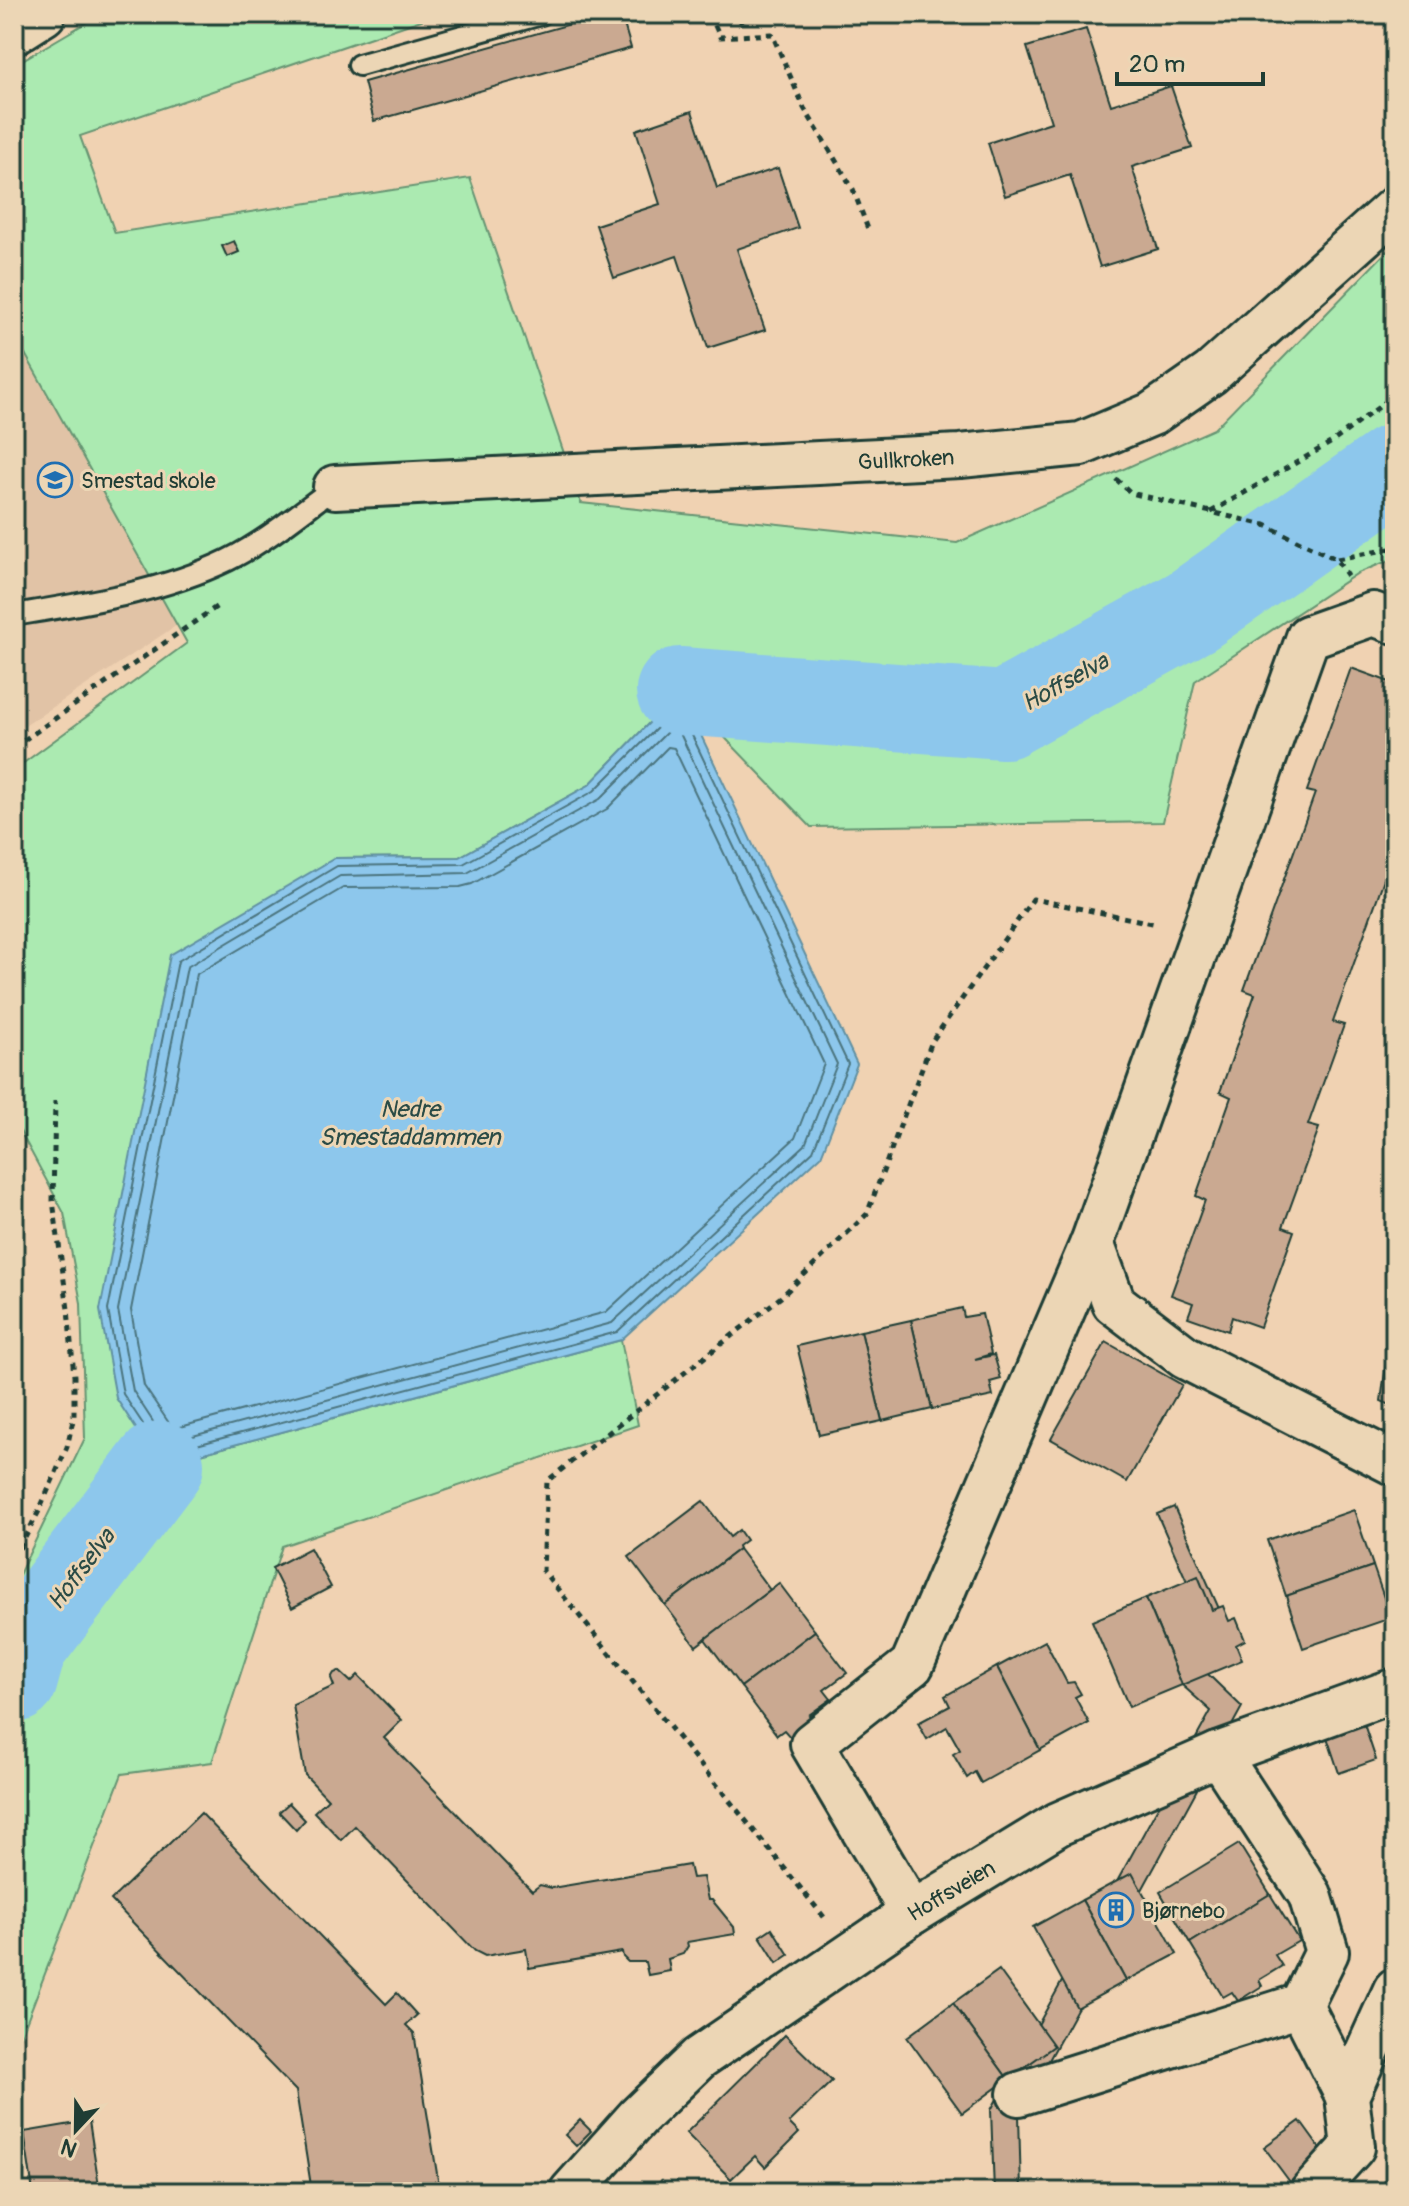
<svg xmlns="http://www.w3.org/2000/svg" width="1409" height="2206" font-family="Pangolin,sans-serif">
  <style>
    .built { fill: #e1c3a6 }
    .green { fill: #abeab1; stroke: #659472; stroke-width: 2 }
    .water { fill: #8dc7ec; stroke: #6190a2; stroke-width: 2 }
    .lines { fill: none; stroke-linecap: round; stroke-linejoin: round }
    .shore { stroke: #4b747e; stroke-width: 2 }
    .river { stroke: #8dc7ec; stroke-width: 88 }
    .building { fill: #caa991; stroke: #1f3d34; stroke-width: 2 }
    .service-casing { stroke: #1f3d34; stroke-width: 26 }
    .minor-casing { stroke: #1f3d34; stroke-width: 48 }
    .path { stroke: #1f3d34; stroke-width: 5; stroke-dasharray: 6 6; stroke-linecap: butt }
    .service { stroke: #ecd6b5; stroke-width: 20 }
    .minor { stroke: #ecd6b5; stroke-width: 42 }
    .labels { text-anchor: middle; stroke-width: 6; stroke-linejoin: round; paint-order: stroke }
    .street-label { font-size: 22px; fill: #1f3d34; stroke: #ecd6b5 }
    .poi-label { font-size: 22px; fill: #1f3d34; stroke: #ecd6b5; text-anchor: start }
    .water-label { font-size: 24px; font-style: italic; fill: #2a4b46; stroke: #ecd6b5 }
  </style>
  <rect width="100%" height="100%" fill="#f0d2b2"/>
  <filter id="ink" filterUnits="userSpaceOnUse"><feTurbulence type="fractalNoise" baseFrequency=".0125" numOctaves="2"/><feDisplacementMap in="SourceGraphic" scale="16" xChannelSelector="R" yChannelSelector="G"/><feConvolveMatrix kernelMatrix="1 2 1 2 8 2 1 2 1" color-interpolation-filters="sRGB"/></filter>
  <g filter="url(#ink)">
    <!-- built -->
    <path class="built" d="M14 334 177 625 14 733Z"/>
    <!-- green -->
    <path class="green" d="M101 14H439L80 136 115 233 470 178 581 503 957 543 1214 429 1395 243V558L1358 573 1195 681 1163 822 811 827 680 691 589 785 459 857 335 858 160 1465 621 1340 638 1425 282 1546 212 1762 122 1774 14 2054V1585L85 1438 81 1303 64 1213 14 1120V770L187 643 14 334V65Z"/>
    <!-- water -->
    <path class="water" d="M680 691 857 1064 821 1156 621 1340 160 1465 116 1398 100 1310 170 955 335 858 459 857 589 785Z"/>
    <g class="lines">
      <!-- shore -->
      <g class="shore">
        <path d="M677 708 680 710 848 1064 813 1151 617 1332 163 1454 123 1394 108 1310 178 961 337 866 463 864 594 791Z"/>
        <path d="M674 725 677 727 837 1064 805 1145 612 1323 167 1443 133 1391 118 1310 187 967 340 876 467 873 600 799Z"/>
        <path d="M668 747 674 748 824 1064 795 1138 606 1312 173 1429 144 1386 131 1310 197 974 343 888 460 887 472 884 607 809Z"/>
      </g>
      <!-- river -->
      <g class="river">
        <path d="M680 691 1004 715 1192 611 1395 468"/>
        <path d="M14 1679 23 1646 160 1465"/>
      </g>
    </g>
    <!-- building -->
    <g class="building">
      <path d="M606 14H621L631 48 374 121 364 82Z"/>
      <path d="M735 14H760L740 23Z"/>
      <path d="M1086 29 1111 105 1171 86 1192 148 1132 167 1158 249 1100 267 1070 175 1005 196 988 143 1051 122 1027 47Z"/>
      <path d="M692 111 717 188 778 168 798 228 737 249 765 330 708 348 677 256 614 278 596 225 660 204 636 130Z"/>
      <path d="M234 241 239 252 227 257 222 246Z"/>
      <path d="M1351 668 1395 684 1393 820 1395 821V848L1333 1022 1344 1025 1308 1125 1319 1128 1283 1227 1294 1231 1260 1327 1232 1317 1228 1331 1188 1317 1193 1303 1171 1295 1205 1200 1196 1196 1231 1097 1220 1092 1255 994 1244 990 1315 793 1307 791Z"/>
      <path d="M962 1308 964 1317 982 1314 991 1354 975 1359 994 1355 1001 1379 990 1382 993 1396 932 1409 911 1320Z"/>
      <path d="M911 1320 932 1409 882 1421 861 1331Z"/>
      <path d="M861 1331 882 1421 819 1435 797 1346Z"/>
      <path d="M1106 1342 1182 1385 1127 1482 1051 1439Z"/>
      <path d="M1395 1357V1407L1381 1401 1386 1365Z"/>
      <path d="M703 1501 730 1537 739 1530 746 1540 738 1546 739 1549 665 1605 629 1557Z"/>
      <path d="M1174 1507 1232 1638 1226 1644 1230 1653 1221 1655 1203 1623 1186 1653 1242 1707 1019 2115 1021 2192H994L991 2110 1211 1711 1163 1668 1161 1659 1197 1604 1157 1514Z"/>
      <path d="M1354 1510 1373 1566 1286 1596 1267 1540Z"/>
      <path d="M310 1548 331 1587 292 1608 272 1568Z"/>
      <path d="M739 1549 770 1590 696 1646 665 1605Z"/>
      <path d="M1373 1566 1391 1618 1303 1648 1286 1596Z"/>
      <path d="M1198 1576 1212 1610 1223 1606 1229 1621 1236 1618 1245 1640 1236 1645 1242 1660 1182 1685 1146 1598Z"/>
      <path d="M779 1583 815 1631 741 1687 705 1639Z"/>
      <path d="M1146 1598 1182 1685 1129 1707 1092 1621Z"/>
      <path d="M815 1631 847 1673 824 1690 831 1699 809 1715 814 1721 791 1738 784 1730 777 1735 741 1687Z"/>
      <path d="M1045 1641 1067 1683 1074 1682 1081 1694 1075 1697 1089 1723 1040 1750 997 1667Z"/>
      <path d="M997 1667 1040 1750 981 1783 975 1772 967 1778 953 1754 960 1750 947 1727 927 1739 918 1723 950 1706 945 1696Z"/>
      <path d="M339 1671 351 1682 358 1675 402 1720 384 1738 532 1891 540 1885 552 1888 689 1865 692 1878 703 1877 708 1900H712L734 1927 735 1934 687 1942 688 1946 683 1954 668 1959 670 1971 648 1975 645 1962H628L623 1957 622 1952 529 1968 526 1949 485 1956 475 1951 355 1826 341 1840 314 1812 328 1799 305 1775 293 1705 334 1686 331 1678 334 1673Z"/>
      <path d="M1362 1718 1376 1760 1339 1773 1325 1731Z"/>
      <path d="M289 1803 305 1820 296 1830 279 1812Z"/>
      <path d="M201 1813 386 2004 397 1993 417 2015 406 2025 414 2033 440 2192H312L296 2091 111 1900Z"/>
      <path d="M1239 1844 1270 1894 1190 1943 1160 1892Z"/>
      <path d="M1132 1873 1177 1954 1126 1981 1082 1900Z"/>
      <path d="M1270 1894 1299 1941 1275 1955 1282 1966 1259 1980 1262 1986 1238 2001 1232 1992 1223 1997 1190 1943Z"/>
      <path d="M1082 1900 1126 1981 1077 2008 1033 1927Z"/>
      <path d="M772 1928 789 1955 777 1963 760 1936Z"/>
      <path d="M999 1970 1054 2046 1008 2079 953 2003Z"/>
      <path d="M953 2003 1008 2079 962 2113 907 2037Z"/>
      <path d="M785 2035 832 2081 789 2123 799 2133 765 2167 755 2156 731 2179 686 2133Z"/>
      <path d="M580 2120 591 2131 576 2146 565 2135Z"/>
      <path d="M89 2121 100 2192H33L24 2132Z"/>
      <path d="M1300 2121 1326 2157 1290 2182 1264 2147Z"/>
      <path d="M1395 2169V2192H1385Z"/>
      <path d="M661 2181 672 2192H649Z"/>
    </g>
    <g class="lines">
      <!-- service casing -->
      <g class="service-casing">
        <g id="service">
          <path d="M359 65 541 14"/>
          <path d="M14 615C86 603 162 592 228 560 265 542 302 511 335 487"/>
        </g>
      </g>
      <!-- minor casing -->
      <g class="minor-casing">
        <g id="minor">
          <path d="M14 33 44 14"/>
          <path d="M335 487 960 456 1081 444 1152 414 1211 373 1395 208"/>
          <path d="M1395 622 1373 614 1308 637 1092 1243 1114 1303 1185 1357 1395 1464"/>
          <path d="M912 1913 812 1744 912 1665 1092 1243"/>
          <path d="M1301 2005 1347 2096"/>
          <path d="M1019 2094 1301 2005 1327 1952 1310 1895 1218 1754"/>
          <path d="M571 2192 638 2117 699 2058 912 1913 1058 1824 1218 1754 1395 1690"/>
          <path d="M1312 2192 1353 2147 1347 2096 1395 1990"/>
        </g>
      </g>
      <!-- path -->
      <g class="path">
        <path d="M710 14 720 37 772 34 804 108 853 189 868 229"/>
        <path d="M1116 479 1131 493 1265 525 1336 559 1348 576"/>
        <path d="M1211 512 1332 442 1395 395"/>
        <path d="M1337 559 1395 548"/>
        <path d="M14 747 219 605"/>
        <path d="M14 1559 39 1511 67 1447 74 1416V1376L68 1309 53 1201 55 1101"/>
        <path d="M824 1917 543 1571 547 1481 781 1297 867 1214 932 1041 1033 899 1157 924"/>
      </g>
      <!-- service -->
      <use href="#service" class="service"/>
      <!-- minor -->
      <use href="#minor" class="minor"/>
    </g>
  </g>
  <!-- icons -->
  <defs>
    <g id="school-ring" transform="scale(1.8)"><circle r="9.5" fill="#ecd6b5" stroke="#1f6fb2" stroke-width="1.5"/><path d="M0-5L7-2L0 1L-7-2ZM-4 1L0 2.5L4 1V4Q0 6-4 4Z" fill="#1f6fb2"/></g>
    <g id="building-ring" transform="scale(1.8)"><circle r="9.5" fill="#ecd6b5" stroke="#1f6fb2" stroke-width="1.5"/><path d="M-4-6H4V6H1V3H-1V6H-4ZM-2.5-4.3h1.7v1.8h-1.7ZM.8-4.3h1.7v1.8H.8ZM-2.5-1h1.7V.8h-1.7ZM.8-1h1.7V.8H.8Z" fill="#1f6fb2"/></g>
  </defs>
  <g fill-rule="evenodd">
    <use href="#school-ring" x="55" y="480"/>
    <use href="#building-ring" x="1116" y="1910"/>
  </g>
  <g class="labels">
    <!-- street labels -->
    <g class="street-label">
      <text transform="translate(906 459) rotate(-3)" y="8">Gullkroken</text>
      <text transform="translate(951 1890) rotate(-31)" y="8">Hoffsveien</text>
    </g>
    <!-- poi labels -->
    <g class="poi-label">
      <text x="81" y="488">Smestad skole</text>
      <text x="1142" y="1918">Bjørnebo</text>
    </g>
    <!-- water labels -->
    <g class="water-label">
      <text transform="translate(1065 682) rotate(-29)" y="8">Hoffselva</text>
      <text x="410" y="1117">Nedre<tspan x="410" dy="28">Smestaddammen</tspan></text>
      <text transform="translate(81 1569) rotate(-53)" y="8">Hoffselva</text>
    </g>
  </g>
  <!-- margin -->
  <rect width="1409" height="2206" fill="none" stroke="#ecd6b5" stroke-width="48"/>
  <rect x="24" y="24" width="1361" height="2158" fill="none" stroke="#1f3d34" stroke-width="3" filter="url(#ink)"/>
  <!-- north arrow -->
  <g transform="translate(76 2130) rotate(202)" stroke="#ecd6b5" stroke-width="6" paint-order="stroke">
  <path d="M0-6L14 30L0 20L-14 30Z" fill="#1f3d34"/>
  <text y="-12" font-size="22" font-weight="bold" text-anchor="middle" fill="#1f3d34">N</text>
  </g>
  <!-- scale -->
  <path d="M1117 72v12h146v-12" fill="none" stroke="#1f3d34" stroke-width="4"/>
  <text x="1129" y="72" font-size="24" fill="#1f3d34" stroke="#ecd6b5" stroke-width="6" paint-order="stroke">20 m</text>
</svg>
